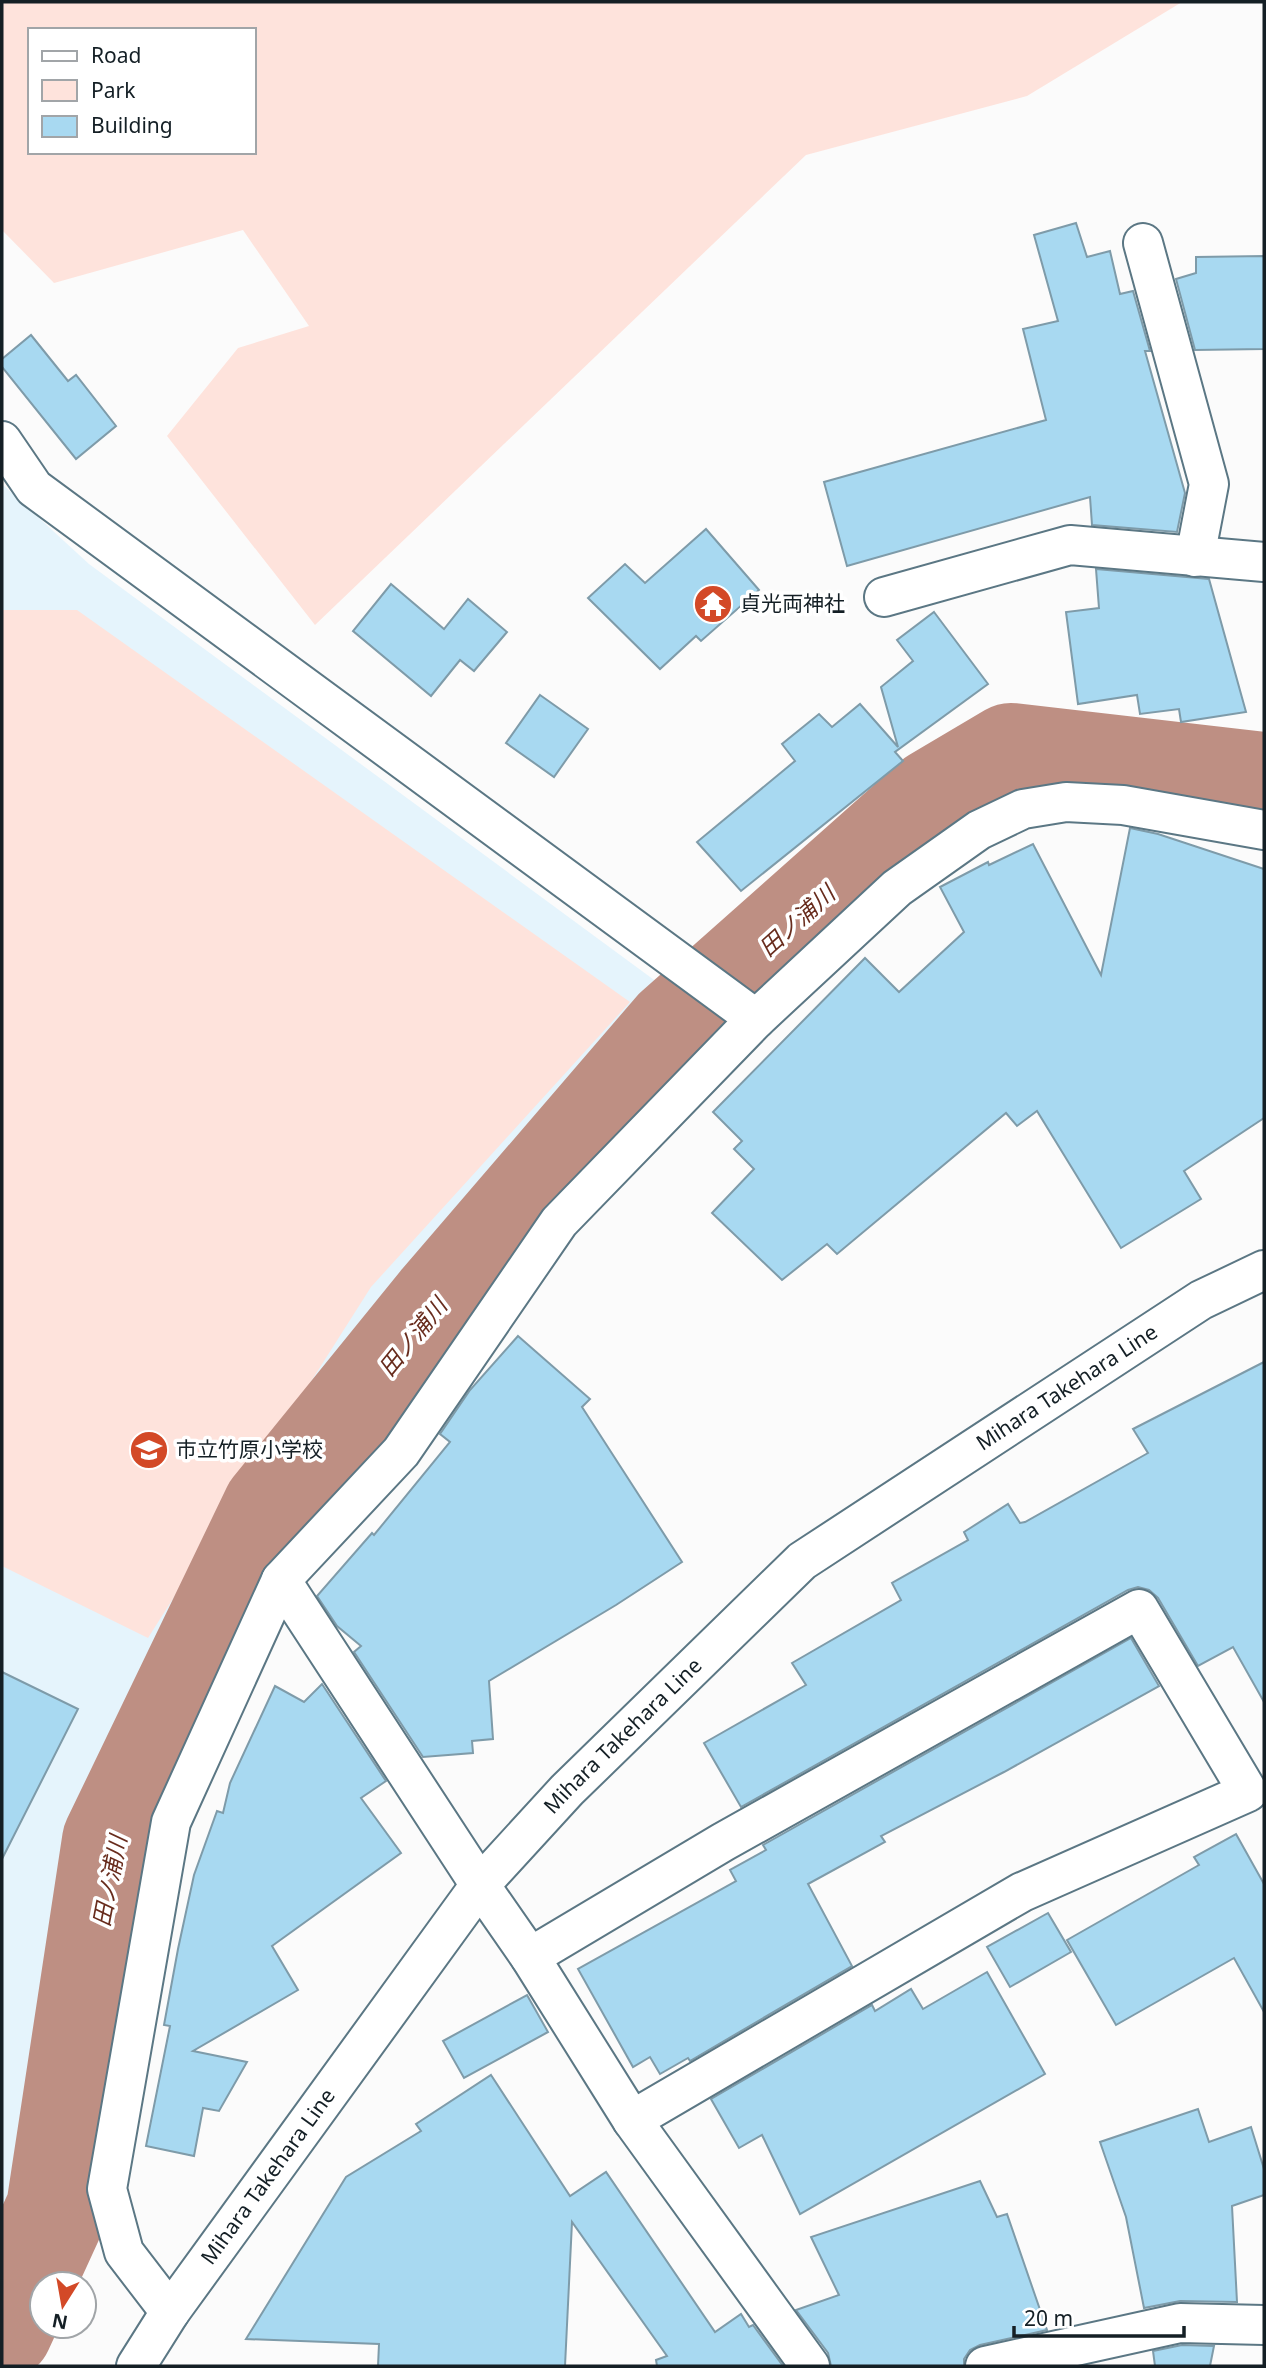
<svg xmlns="http://www.w3.org/2000/svg" width="1266" height="2368" font-family="'Noto Sans','Noto Sans JP',sans-serif">
  <style>
    .built { fill: #e5f4fc }
    .green { fill: #fee3dc; fill-rule: evenodd }
    .lines { fill: none; stroke-linecap: round; stroke-linejoin: round }
    .river { stroke: #be8f83; stroke-width: 102 }
    .building { fill: #a8d9f1; stroke: #7e9ba9; stroke-width: 2 }
    .minor-casing { stroke: #5b7784; stroke-width: 42 }
    .major-casing { stroke: #5b7784; stroke-width: 42 }
    .minor { stroke: #fff; stroke-width: 38 }
    .major { stroke: #fff; stroke-width: 38 }
    .labels { text-anchor: middle; stroke-width: 7; stroke-linejoin: round; paint-order: stroke }
    .poi-label { font-size: 21px; fill: #141f25; stroke: #fff; text-anchor: start }
    .street-label { font-size: 21px; fill: #141f25; stroke: #fff }
    .water-label { font-size: 23px; font-style: italic; fill: #682c1d; stroke: #fff }
  </style>
  <rect width="100%" height="100%" fill="#fbfbfb"/>
  <!-- built -->
  <path class="built" d="M2 484 89 564 680 999 375 1335 218 1564 93 1855 18 2243 2 2279Z"/>
  <!-- green -->
  <g class="green">
    <path d="M2 2H1182L1027 96 806 155 315 625 167 436 238 348 309 326 243 230 54 283 2 230ZM30 30H254V152H30Z"/>
    <path d="M2 610H77L630 1002 371 1287 148 1638 2 1566Z"/>
  </g>
  <g class="lines">
    <!-- river -->
    <path class="river" d="M2 2329 57 2209 113 1841 273 1509 441 1302 675 1030 935 799 1011 754 1264 783"/>
  </g>
  <!-- building -->
  <g class="building">
    <path d="M1076 223 1087 257 1110 251 1120 294 1133 291 1150 351H1145L1185 493 1177 532 1092 525 1090 497 847 566 824 482 1046 420 1023 329 1058 321 1034 235Z"/>
    <path d="M1264 256V349L1195 350 1176 279 1196 273V257Z"/>
    <path d="M31 335 68 381 76 375 116 426 76 459 2 367V359Z"/>
    <path d="M706 529 759 590 701 641 696 636 660 669 588 598 625 564 645 583Z"/>
    <path d="M1096 569 1209 579 1246 712 1181 722 1179 709 1140 714 1137 695 1078 704 1066 612 1099 608Z"/>
    <path d="M391 584 444 629 468 599 507 632 474 671 460 660 431 696 353 631Z"/>
    <path d="M934 612 988 684 895 752 903 761 741 891 697 842 795 761 782 744 819 714 832 727 860 704 898 747 881 687 913 661 897 640Z"/>
    <path d="M540 695 588 729 554 777 506 743Z"/>
    <path d="M1130 828 1158 834 1264 869V1118L1184 1171 1201 1199 1121 1248 1037 1111 1017 1126 1006 1113 837 1254 827 1244 782 1280 712 1213 754 1169 734 1149 742 1141 713 1112 865 958 899 992 964 932 940 887 988 862 989 865 1033 844 1101 975Z"/>
    <path d="M518 1336 590 1399 582 1407 682 1562 616 1605 489 1681 493 1739 472 1741 473 1753 423 1757 354 1652 361 1646 337 1626 317 1596 372 1533 374 1535 450 1442 440 1434 470 1390Z"/>
    <path d="M1264 1362V1702L1233 1647 1198 1666 1158 1598 1149 1590 1138 1587 1128 1590 741 1807 704 1743 806 1685 792 1663 901 1600 892 1583 968 1540 964 1532 1008 1504 1020 1523 1025 1522 1148 1453 1133 1429Z"/>
    <path d="M1131 1638 1159 1686 1004 1772 881 1836 885 1842 808 1884 852 1966 690 2061 688 2058 660 2074 650 2057 633 2067 578 1969 736 1881 730 1870 766 1850 763 1845Z"/>
    <path d="M2 1672 78 1709 2 1859Z"/>
    <path d="M322 1684 386 1781 361 1798 401 1853 272 1946 298 1990 193 2051 247 2062 219 2111 203 2108 194 2156 146 2146 170 2026 164 2025 178 1949 194 1875 217 1811 223 1813 230 1783 275 1686 304 1702Z"/>
    <path d="M1236 1834 1264 1884V2012L1234 1958 1116 2025 1067 1940 1199 1865 1194 1857Z"/>
    <path d="M1048 1913 1071 1952 1010 1987 987 1947Z"/>
    <path d="M987 1972 1045 2074 800 2214 762 2135 739 2148 711 2099 872 2005 875 2011 911 1989 923 2009Z"/>
    <path d="M527 1995 548 2032 464 2078 443 2041Z"/>
    <path d="M491 2075 570 2196 606 2172 715 2332 741 2314 749 2327 753 2325 783 2366H657L656 2360 667 2356 572 2222 565 2366H378L379 2344 246 2339 346 2177 421 2131 416 2124Z"/>
    <path d="M1198 2109 1209 2142 1251 2127 1264 2169V2195L1232 2206 1237 2302 1180 2301 1144 2308 1126 2217 1100 2142Z"/>
    <path d="M980 2181 997 2217 1007 2214 1047 2330 980 2345 970 2350 964 2359V2366H831L828 2353 796 2310 839 2295 811 2237Z"/>
    <path d="M1182 2345 1214 2346 1210 2366H1155L1153 2351Z"/>
  </g>
  <g class="lines">
    <!-- minor casing -->
    <g class="minor-casing">
      <g id="minor">
        <path d="M1143 243 1209 484 1195 557"/>
        <path d="M2 441 34 488 756 1019"/>
        <path d="M884 597 1070 545 1264 562"/>
        <path d="M281 1580 480 1885 530 1957 723 1842 1139 1609 1248 1792 1022 1892 632 2120 810 2366"/>
        <path d="M530 1957 632 2120"/>
        <path d="M170 2312 124 2252 107 2189 171 1822 281 1580 401 1452 559 1222 756 1019 897 888 979 830 1023 809 1066 802 1123 805 1264 830"/>
        <path d="M985 2366 1180 2323 1264 2325"/>
      </g>
    </g>
    <!-- major casing -->
    <g class="major-casing">
      <g id="major">
        <path id="s1" d="M136 2366 170 2312 480 1885 567 1790 802 1561 1201 1300 1264 1270"/>
      </g>
    </g>
    <!-- minor -->
    <use href="#minor" class="minor"/>
    <!-- major -->
    <use href="#major" class="major"/>
  </g>
  <!-- icons -->
  <defs>
    <g id="temple-disc" transform="scale(2.0125)"><circle r="9.5" fill="#d34927" stroke="#fff"/><path d="M0-6L5-2H3V0L6.5 2.5H4V6H1.5V3h-3V6H-4V2.5H-6.5L-3 0V-2H-5Z" fill="#fff"/></g>
    <g id="school-disc" transform="scale(2.0125)"><circle r="9.5" fill="#d34927" stroke="#fff"/><path d="M0-5L7-2L0 1L-7-2ZM-4 1L0 2.5L4 1V4Q0 6-4 4Z" fill="#fff"/></g>
  </defs>
  <g fill-rule="evenodd">
    <use href="#temple-disc" x="713" y="604"/>
    <use href="#school-disc" x="149" y="1450"/>
  </g>
  <g class="labels">
    <!-- poi labels -->
    <g class="poi-label">
      <text x="740" y="611">貞光両神社</text>
      <text x="176" y="1457">市立竹原小学校</text>
    </g>
    <!-- street labels -->
    <g class="street-label">
      <text dy="7" stroke="none"><textPath href="#s1" startOffset="1365">Mihara Takehara Line</textPath></text>
      <text dy="7" stroke="none"><textPath href="#s1" startOffset="798">Mihara Takehara Line</textPath></text>
      <text dy="7" stroke="none"><textPath href="#s1" startOffset="231">Mihara Takehara Line</textPath></text>
    </g>
    <!-- water labels -->
    <g class="water-label">
      <text transform="translate(797 921) rotate(-42)" y="8">田ノ浦川</text>
      <text transform="translate(413 1337) rotate(-51)" y="8">田ノ浦川</text>
      <text transform="translate(110 1881) rotate(-79)" y="8">田ノ浦川</text>
    </g>
  </g>
  <!-- border -->
  <rect width="1266" height="2368" fill="none" stroke="#141f25" stroke-width="7"/>
  <!-- legend -->
  <rect x="28" y="28" width="228" height="126" fill="#ffffff" stroke="#a1a5a8" stroke-width="2"/>
  <rect x="42" y="51" width="35" height="10" fill="#ffffff" stroke="#a1a5a8" stroke-width="2"/>
  <text x="91" y="63" font-size="21" fill="#141f25">Road</text>
  <rect x="42" y="80" width="35" height="21" fill="#fee3dc" stroke="#a1a5a8" stroke-width="2"/>
  <text x="91" y="98" font-size="21" fill="#141f25">Park</text>
  <rect x="42" y="116" width="35" height="21" fill="#a8d9f1" stroke="#a1a5a8" stroke-width="2"/>
  <text x="91" y="133" font-size="21" fill="#141f25">Building</text>
  <!-- north arrow -->
  <g transform="translate(63 2305) rotate(191)"><circle r="33" fill="#ffffff" stroke="#a1a5a8" stroke-width="2"/>
  <path d="M0-5L12 26L0 18L-12 26Z" fill="#d34927"/>
  <text y="-10" font-size="19" font-weight="bold" text-anchor="middle" fill="#141f25">N</text>
  </g>
  <!-- scale -->
  <path d="M1014 2326v10h170v-10" fill="none" stroke="#141f25" stroke-width="3.5"/>
  <text x="1024" y="2326" font-size="21" fill="#141f25" stroke="#ffffff" stroke-width="5" paint-order="stroke">20 m</text>
</svg>
